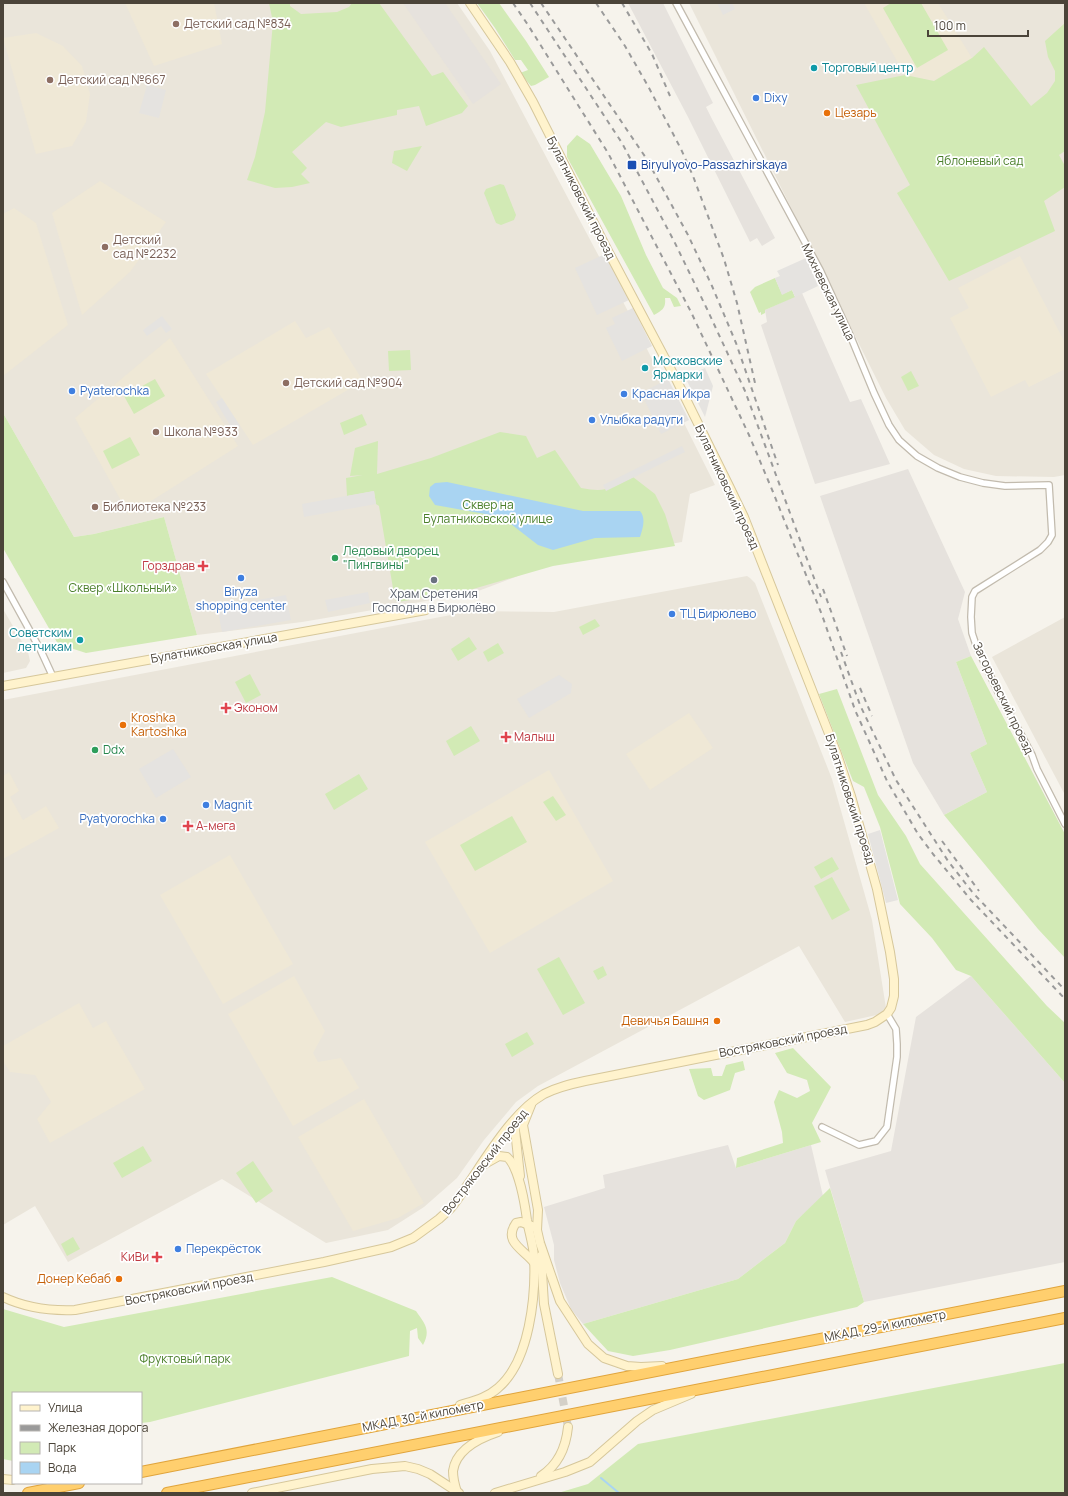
<svg xmlns="http://www.w3.org/2000/svg" width="1068" height="1496" font-family="Manrope,sans-serif">
  <style>
    .residential { fill: #eae5da }
    .industrial { fill: #e6e2dd }
    .education { fill: #efe8d6 }
    .green { fill: #d2eab5 }
    .parking { fill: #e5e3e0 }
    .water { fill: #a9d4f2 }
    .lines { fill: none; stroke-linecap: round; stroke-linejoin: round }
    .stream { stroke: #a9d4f2; stroke-width: 2 }
    .secondary-tunnel { stroke: #d4d0c8; stroke-width: 8; stroke-dasharray: 8 4; stroke-linecap: butt }
    .street-casing { stroke: #c2bbae; stroke-width: 8 }
    .secondary-casing { stroke: #d6c79b; stroke-width: 10 }
    .highway-casing { stroke: #e0a43c; stroke-width: 12 }
    .street { stroke: #fff; stroke-width: 5.5 }
    .secondary { stroke: #fff3cd; stroke-width: 8 }
    .highway { stroke: #ffcf6e; stroke-width: 10 }
    .rail { stroke: #9a9a9a; stroke-width: 2; stroke-dasharray: 5 5; stroke-linecap: butt }
    .education-dot { fill: #8d6e63; stroke: #fff; stroke-width: 1.5 }
    .culture-dot { fill: #0f9aa8; stroke: #fff; stroke-width: 1.5 }
    .shop-dot { fill: #3f7fe0; stroke: #fff; stroke-width: 1.5 }
    .food-dot { fill: #e8710a; stroke: #fff; stroke-width: 1.5 }
    .transit-dot { fill: #1a4fb4; stroke: #fff; stroke-width: 1.5 }
    .leisure-dot { fill: #2e9e5b; stroke: #fff; stroke-width: 1.5 }
    .health-dot { fill: #e0444e; stroke: #fff; stroke-width: 1.5 }
    .worship-dot { fill: #6b7280; stroke: #fff; stroke-width: 1.5 }
    .labels { text-anchor: middle; stroke-width: 3.5; stroke-linejoin: round; paint-order: stroke }
    .education-label { font-size: 12px; fill: #785e54; stroke: #fff; text-anchor: start }
    .culture-label { font-size: 12px; fill: #0d838f; stroke: #fff; text-anchor: start }
    .shop-label { font-size: 12px; fill: #366cbe; stroke: #fff; text-anchor: start }
    .food-label { font-size: 12px; fill: #c56008; stroke: #fff; text-anchor: start }
    .park-label { font-size: 12px; fill: #4a7f2a; stroke: #fff }
    .transit-label { font-size: 12px; fill: #164399; stroke: #fff; text-anchor: start }
    .street-label { font-size: 12px; fill: #4b4439; stroke: #fff }
    .leisure-label { font-size: 12px; fill: #27864d; stroke: #fff; text-anchor: start }
    .health-label { font-size: 12px; fill: #be3a42; stroke: #fff; text-anchor: start }
    .worship-label { font-size: 12px; fill: #5b616d; stroke: #fff }
  </style>
  <rect width="100%" height="100%" fill="#f6f3ec"/>
  <!-- residential -->
  <g class="residential">
    <path d="M3 3H457L490 51 630 315 715 485 690 494 682 542 547 565 473 593 302 622 197 635 164 517 94 534 74 537 3 413Z"/>
    <path d="M689 3H1065V475L1054 477 996 476 964 469 934 455 905 430 886 398Z"/>
    <path d="M747 576 750 578 755 583 832 779 872 920 886 1008 884 1011 881 1014 845 1022 799 946 538 1086 516 1102 484 1140 457 1178 424 1207 388 1230 326 1243 222 1179 68 1262 35 1206 3 1225V700L472 611 554 612Z"/>
    <path d="M3 609 28 652 30 661 26 668 3 673Z"/>
    <path d="M1065 617V795L992 657Z"/>
  </g>
  <!-- industrial -->
  <g class="industrial">
    <path d="M403 3H445L501 84 473 104Z"/>
    <path d="M628 3H663L713 103 706 107 712 119 775 238 762 246 757 238 750 242 688 117Z"/>
    <path d="M802 293 850 402 861 399 890 464 815 484 761 325 767 322 765 310Z"/>
    <path d="M908 469 965 592 958 619 971 656 956 662 987 744 970 753 987 792 944 815 913 763 820 496Z"/>
    <path d="M971 976 1065 1083V1262L864 1302 825 1170 891 1151 916 1017Z"/>
    <path d="M728 1145 736 1168 811 1145 823 1196 796 1221 785 1243 738 1279 583 1324 571 1309 560 1283 554 1260V1245L544 1207 605 1188 603 1175Z"/>
  </g>
  <!-- education -->
  <g class="education">
    <path d="M125 3H214L222 44 154 66Z"/>
    <path d="M864 3H938L972 58 934 81 905 75Z"/>
    <path d="M36 33 63 46 82 66 90 94 86 122 72 146 36 154 3 38Z"/>
    <path d="M100 181 166 222 130 272 82 315 52 213Z"/>
    <path d="M14 208 36 223 68 325 3 376V214Z"/>
    <path d="M1020 256 1065 343V369L1029 387 1025 380 991 397 950 318 969 308 958 288Z"/>
    <path d="M295 321 306 338 329 327 363 381 253 445 206 374Z"/>
    <path d="M170 338 238 446 129 515 75 418Z"/>
    <path d="M689 713 713 748 650 790 626 754Z"/>
    <path d="M549 770 613 881 490 953 425 842Z"/>
    <path d="M9 772 19 791 10 797 23 820 46 806 59 828 3 859V776Z"/>
    <path d="M230 855 293 964 223 1004 160 895Z"/>
    <path d="M294 976 325 1031 313 1053 318 1062 341 1058 359 1088 293 1126 228 1014Z"/>
    <path d="M79 1003 93 1028 106 1021 145 1089 50 1143 37 1119 51 1102 35 1075 10 1072 3 1061V1046Z"/>
    <path d="M364 1099 424 1203 398 1218 353 1231 298 1137Z"/>
  </g>
  <!-- green -->
  <g class="green">
    <path d="M269 3H290V6L301 14 337 12 349 7 352 3H379L432 76 443 72 468 106 462 113 426 126 419 106 397 110V115L341 127 326 122 292 152 307 168 301 174 310 183 292 187 275 188 247 180 255 157 265 112 273 22Z"/>
    <path d="M477 3H499L526 41 549 77 535 85 531 86 520 73 528 70 521 60H515L495 28Z"/>
    <path d="M891 3H921L948 50 917 68 883 8Z"/>
    <path d="M1065 23V151L1059 155 1065 166V187L1044 201 1055 231 949 281 897 193 910 185 856 85 905 75 934 81 972 58 984 47 1031 106 1047 93 1055 81V71L1048 57 1045 41Z"/>
    <path d="M577 135 590 144 621 196 646 255 663 288 677 298 681 306 674 307 670 298H665C666 308 663 310 654 315L567 157V146Z"/>
    <path d="M422 146 407 171 392 163 394 151Z"/>
    <path d="M500 184 504 185 516 215 514 220 501 225 496 223 484 193 486 189Z"/>
    <path d="M775 278 782 294 792 290 795 297 765 310V313L761 315V312L759 313 750 292 755 287Z"/>
    <path d="M410 350 411 370 389 371 388 351Z"/>
    <path d="M911 371 919 386 908 391 901 377Z"/>
    <path d="M155 379 165 396 134 414 124 396Z"/>
    <path d="M3 413 74 537 94 534 164 517 197 635 86 653 58 644 3 548Z"/>
    <path d="M362 414 367 425 344 435 340 423Z"/>
    <path d="M500 432 526 436 537 458 555 450 581 488C607 493 610 488 633 477L655 494 665 514 675 546 553 566 473 589 398 602 395 600 379 506 376 504 374 491 347 496 346 478 363 475 350 476 355 448 378 441 377 474 431 458Z"/>
    <path d="M130 437 140 455 112 469 103 451Z"/>
    <path d="M595 619 600 626 583 635 579 627Z"/>
    <path d="M469 637 477 649 458 661 451 649Z"/>
    <path d="M498 643 504 653 488 662 483 652Z"/>
    <path d="M971 656 1065 834V958L1038 929 944 815 987 792 970 753 987 744 956 662Z"/>
    <path d="M250 674 261 695 246 703 235 682Z"/>
    <path d="M837 689 878 795 906 836 920 864 1047 1006 1065 1023V1083L971 976 956 970 932 938 900 904 880 827 864 787 853 781 819 694Z"/>
    <path d="M471 726 480 741 454 756 446 741Z"/>
    <path d="M359 774 368 789 334 810 325 794Z"/>
    <path d="M553 796 566 815 556 821 543 802Z"/>
    <path d="M512 816 527 842 475 871 460 845Z"/>
    <path d="M832 857 839 869 821 879 814 867Z"/>
    <path d="M832 877 850 910 832 920 814 886Z"/>
    <path d="M559 957 585 1003 563 1015 537 969Z"/>
    <path d="M603 966 607 975 598 980 593 971Z"/>
    <path d="M527 1032 534 1044 512 1057 505 1044Z"/>
    <path d="M793 1048 831 1087 812 1123 821 1142 736 1168 737 1158 783 1143 782 1132 774 1102 779 1090 797 1098 810 1091 807 1080 787 1073 775 1053Z"/>
    <path d="M743 1061 745 1070 735 1073 730 1090 704 1100 698 1096 689 1069 711 1068 713 1076H722L726 1065Z"/>
    <path d="M143 1146 152 1161 122 1178 113 1163Z"/>
    <path d="M253 1161 273 1191 256 1203 236 1173Z"/>
    <path d="M830 1188 864 1302 857 1307 670 1350 633 1356 608 1351 583 1324 738 1279 785 1243 796 1221Z"/>
    <path d="M73 1237 80 1249 67 1256 61 1244Z"/>
    <path d="M332 1277 416 1311C425 1324 431 1330 423 1345L418 1338 417 1328 410 1331 409 1356 150 1422 141 1423V1393H13V1461L3 1459V1309L64 1327Z"/>
    <path d="M1065 1363V1493H558L588 1484 638 1444Z"/>
  </g>
  <!-- parking -->
  <g class="parking">
    <path d="M717 3H732L735 9 723 15Z"/>
    <path d="M147 85 166 90 159 118 139 113Z"/>
    <path d="M605 254 629 300 597 315 575 268Z"/>
    <path d="M806 258 818 286 795 297 792 290 782 295 775 278 780 276 777 271Z"/>
    <path d="M633 308 652 346 622 361 606 328 615 324 612 318Z"/>
    <path d="M162 316 172 329 166 333 161 326 147 336 143 330Z"/>
    <path d="M705 368 713 386 705 417 685 377Z"/>
    <path d="M668 379 689 420 661 434 641 393Z"/>
    <path d="M222 398 240 426 233 430 216 402Z"/>
    <path d="M682 446 685 452 606 491 603 485Z"/>
    <path d="M374 491 376 504 304 517 302 504Z"/>
    <path d="M368 592 370 603 328 612 325 600Z"/>
    <path d="M286 595 291 620 222 632 217 607Z"/>
    <path d="M559 675 572 684 571 693 529 718 517 699Z"/>
    <path d="M173 749 191 777 156 798 139 769Z"/>
    <path d="M880 830 898 900 886 903 868 834Z"/>
  </g>
  <!-- water -->
  <path class="water" d="M447 482 583 511H640C646 518 643 528 640 537L595 538 553 550 538 545 502 517 435 505 429 496 430 487 435 483Z"/>
  <g class="lines">
    <!-- stream -->
    <path class="stream" d="M601 1478 619 1493"/>
    <!-- secondary-tunnel -->
    <path class="secondary-tunnel" d="M558 1374 568 1427"/>
    <!-- street casing -->
    <g class="street-casing">
      <g id="street">
        <path d="M676 3 820 270 850 335 874 393 889 425 899 440 917 456 938 468 960 477 983 483 1005 486 1049 485 1052 535 1048 542 1040 550 975 591 972 597 971 617 972 633 976 645 997 690 1032 755 1037 769 1065 824"/>
        <path d="M3 582 41 651 53 677"/>
        <path d="M822 1127 859 1145 876 1141 887 1127 897 1057V1044L896 1029 887 1014"/>
      </g>
    </g>
    <!-- secondary casing -->
    <g class="secondary-casing">
      <g id="secondary">
        <path d="M3 686 426 610"/>
        <path d="M531 1105 523 1125 538 1210 537 1230 540 1243 560 1301 588 1344 604 1358 627 1366 641 1367 662 1366"/>
        <path d="M516 1119 515 1130 520 1176"/>
        <path d="M532 1226 521 1222 516 1223C502 1243 526 1250 535 1264"/>
        <path d="M541 1256 544 1304 558 1374"/>
        <path d="M3 1297C26 1308 51 1311 75 1310L324 1262 391 1247 413 1238 439 1219 451 1208C477 1175 507 1115 544 1094 557 1087 571 1084 585 1081L867 1025 875 1022 887 1014 891 1008 894 996V979L890 952 877 889 851 796 837 754 744 517 730 488 677 381 607 249 533 102 510 62 470 3"/>
        <path d="M460 1405C473 1401 487 1398 498 1388 530 1361 536 1295 534 1256 533 1244 529 1232 527 1220 525 1205 519 1167 507 1157L499 1156 483 1165"/>
        <path d="M541 1476C558 1465 566 1447 568 1427"/>
        <path d="M3 1479 13 1480"/>
        <path d="M457 1492C455 1486 453 1478 453 1471 456 1449 480 1438 498 1432"/>
        <path d="M252 1493 372 1469 405 1466 418 1469 430 1474 459 1493"/>
        <path d="M495 1493 565 1472 590 1462 637 1421 653 1410 691 1394"/>
      </g>
    </g>
    <!-- highway casing -->
    <g class="highway-casing">
      <g id="highway">
        <path d="M141 1472 1065 1291"/>
        <path d="M28 1493 79 1483"/>
        <path d="M167 1493 1065 1318"/>
      </g>
    </g>
    <!-- street -->
    <use href="#street" class="street"/>
    <!-- secondary -->
    <use href="#secondary" class="secondary"/>
    <!-- highway -->
    <use href="#highway" class="highway"/>
    <!-- rail -->
    <g class="rail">
      <path d="M513 3 528 25 608 153 691 312 749 435 773 492 822 615 855 710 887 781 918 834 933 854 971 900 1065 999"/>
      <path d="M530 3 622 143 674 241 707 309 745 391 821 597"/>
      <path d="M541 3 646 158 688 235 712 286 736 343 778 465"/>
      <path d="M596 3 625 46 648 86 681 149 693 176 724 259 737 303 755 383"/>
      <path d="M622 3 652 54 670 96"/>
      <path d="M823 589 847 656"/>
      <path d="M841 652 860 705 896 780 948 861 973 893 1065 990"/>
      <path d="M860 688 872 716"/>
      <path d="M942 841 979 891"/>
    </g>
  </g>
  <!-- markers -->
  <g class="education-dot">
    <circle cx="176" cy="24" r="4"/>
    <circle cx="50" cy="80" r="4"/>
    <circle cx="105" cy="247" r="4"/>
    <circle cx="286" cy="383" r="4"/>
    <circle cx="156" cy="432" r="4"/>
    <circle cx="95" cy="507" r="4"/>
  </g>
  <g class="culture-dot">
    <circle cx="814" cy="68" r="4"/>
    <circle cx="645" cy="368" r="4"/>
    <circle cx="80" cy="640" r="4"/>
  </g>
  <g class="shop-dot">
    <circle cx="756" cy="98" r="4"/>
    <circle cx="72" cy="391" r="4"/>
    <circle cx="624" cy="394" r="4"/>
    <circle cx="592" cy="420" r="4"/>
    <circle cx="241" cy="578" r="4"/>
    <circle cx="672" cy="614" r="4"/>
    <circle cx="206" cy="805" r="4"/>
    <circle cx="163" cy="819" r="4"/>
    <circle cx="178" cy="1249" r="4"/>
  </g>
  <g class="food-dot">
    <circle cx="827" cy="113" r="4"/>
    <circle cx="123" cy="725" r="4"/>
    <circle cx="717" cy="1021" r="4"/>
    <circle cx="119" cy="1279" r="4"/>
  </g>
  <rect class="transit-dot" x="627" y="160" width="10" height="10" rx="2"/>
  <g class="leisure-dot">
    <circle cx="335" cy="558" r="4"/>
    <circle cx="95" cy="750" r="4"/>
  </g>
  <g class="health-dot">
    <path d="M201 560h4v4h4v4h-4v4h-4v-4h-4v-4h4z"/>
    <path d="M224 702h4v4h4v4h-4v4h-4v-4h-4v-4h4z"/>
    <path d="M504 731h4v4h4v4h-4v4h-4v-4h-4v-4h4z"/>
    <path d="M186 820h4v4h4v4h-4v4h-4v-4h-4v-4h4z"/>
    <path d="M155 1251h4v4h4v4h-4v4h-4v-4h-4v-4h4z"/>
  </g>
  <circle class="worship-dot" cx="434" cy="580" r="4"/>
  <g class="labels">
    <!-- education labels -->
    <g class="education-label">
      <text x="184" y="28">Детский сад №834</text>
      <text x="58" y="84">Детский сад №667</text>
      <text x="113" y="244">Детский<tspan x="113" dy="14">сад №2232</tspan></text>
      <text x="294" y="387">Детский сад №904</text>
      <text x="164" y="436">Школа №933</text>
      <text x="103" y="511">Библиотека №233</text>
    </g>
    <!-- culture labels -->
    <g class="culture-label">
      <text x="822" y="72">Торговый центр</text>
      <text x="653" y="365">Московские<tspan x="653" dy="14">Ярмарки</tspan></text>
      <text x="72" y="637" text-anchor="end">Cоветским<tspan x="72" dy="14">летчикам</tspan></text>
    </g>
    <!-- shop labels -->
    <g class="shop-label">
      <text x="764" y="102">Dixy</text>
      <text x="80" y="395">Pyaterochka</text>
      <text x="632" y="398">Красная Икра</text>
      <text x="600" y="424">Улыбка радуги</text>
      <text x="241" y="596" text-anchor="middle">Biryza<tspan x="241" dy="14">shopping center</tspan></text>
      <text x="680" y="618">ТЦ Бирюлево</text>
      <text x="214" y="809">Magnit</text>
      <text x="155" y="823" text-anchor="end">Pyatyorochka</text>
      <text x="186" y="1253">Перекрёсток</text>
    </g>
    <!-- food labels -->
    <g class="food-label">
      <text x="835" y="117">Цезарь</text>
      <text x="131" y="722">Kroshka<tspan x="131" dy="14">Kartoshka</tspan></text>
      <text x="709" y="1025" text-anchor="end">Девичья Башня</text>
      <text x="111" y="1283" text-anchor="end">Донер Кебаб</text>
    </g>
    <!-- park labels -->
    <g class="park-label">
      <text x="980" y="165">Яблоневый сад</text>
      <text x="488" y="509">Сквер на<tspan x="488" dy="14">Булатниковской улице</tspan></text>
      <text x="123" y="592">Сквер «Школьный»</text>
      <text x="185" y="1363">Фруктовый парк</text>
    </g>
    <!-- transit labels -->
    <g class="transit-label">
      <text x="641" y="169">Biryulyovo-Passazhirskaya</text>
    </g>
    <!-- street labels -->
    <g class="street-label">
      <text transform="translate(581 198) rotate(63)" y="4">Булатниковский проезд</text>
      <text transform="translate(828 292) rotate(64)" y="4">Михневская улица</text>
      <text transform="translate(727 487) rotate(65)" y="4">Булатниковский проезд</text>
      <text transform="translate(214 648) rotate(-10)" y="4">Булатниковская улица</text>
      <text transform="translate(1003 698) rotate(64)" y="4">Загорьевский проезд</text>
      <text transform="translate(850 799) rotate(72)" y="4">Булатниковский проезд</text>
      <text transform="translate(783 1041) rotate(-11)" y="4">Востряковский проезд</text>
      <text transform="translate(485 1162) rotate(-52)" y="4">Востряковский проезд</text>
      <text transform="translate(189 1289) rotate(-11)" y="4">Востряковский проезд</text>
      <text transform="translate(885 1326) rotate(-11)" y="4">МКАД, 29-й километр</text>
      <text transform="translate(423 1416) rotate(-11)" y="4">МКАД, 30-й километр</text>
    </g>
    <!-- leisure labels -->
    <g class="leisure-label">
      <text x="343" y="555">Ледовый дворец<tspan x="343" dy="14">"Пингвины"</tspan></text>
      <text x="103" y="754">Ddx</text>
    </g>
    <!-- health labels -->
    <g class="health-label">
      <text x="195" y="570" text-anchor="end">Горздрав</text>
      <text x="234" y="712">Эконом</text>
      <text x="514" y="741">Малыш</text>
      <text x="196" y="830">А-мега</text>
      <text x="149" y="1261" text-anchor="end">КиВи</text>
    </g>
    <!-- worship labels -->
    <g class="worship-label">
      <text x="434" y="598">Храм Сретения<tspan x="434" dy="14">Господня в Бирюлёво</tspan></text>
    </g>
  </g>
  <!-- border -->
  <rect width="1068" height="1496" fill="none" stroke="#4b4439" stroke-width="8"/>
  <!-- legend -->
  <rect x="12" y="1392" width="130" height="92" fill="#ffffff" stroke="#b7b4b0"/>
  <rect x="20" y="1405" width="20" height="6" fill="#fff3cd" stroke="#b7b4b0"/>
  <text x="48" y="1412" font-size="12" fill="#4b4439">Улица</text>
  <rect x="20" y="1425" width="20" height="6" fill="#9a9a9a" stroke="#b7b4b0"/>
  <text x="48" y="1432" font-size="12" fill="#4b4439">Железная дорога</text>
  <rect x="20" y="1442" width="20" height="12" fill="#d2eab5" stroke="#b7b4b0"/>
  <text x="48" y="1452" font-size="12" fill="#4b4439">Парк</text>
  <rect x="20" y="1462" width="20" height="12" fill="#a9d4f2" stroke="#b7b4b0"/>
  <text x="48" y="1472" font-size="12" fill="#4b4439">Вода</text>
  <!-- scale -->
  <path d="M928 30v6h100v-6" fill="none" stroke="#4b4439" stroke-width="2"/>
  <text x="934" y="30" font-size="12" fill="#4b4439" stroke="#ffffff" stroke-width="3" paint-order="stroke">100 m</text>
</svg>
